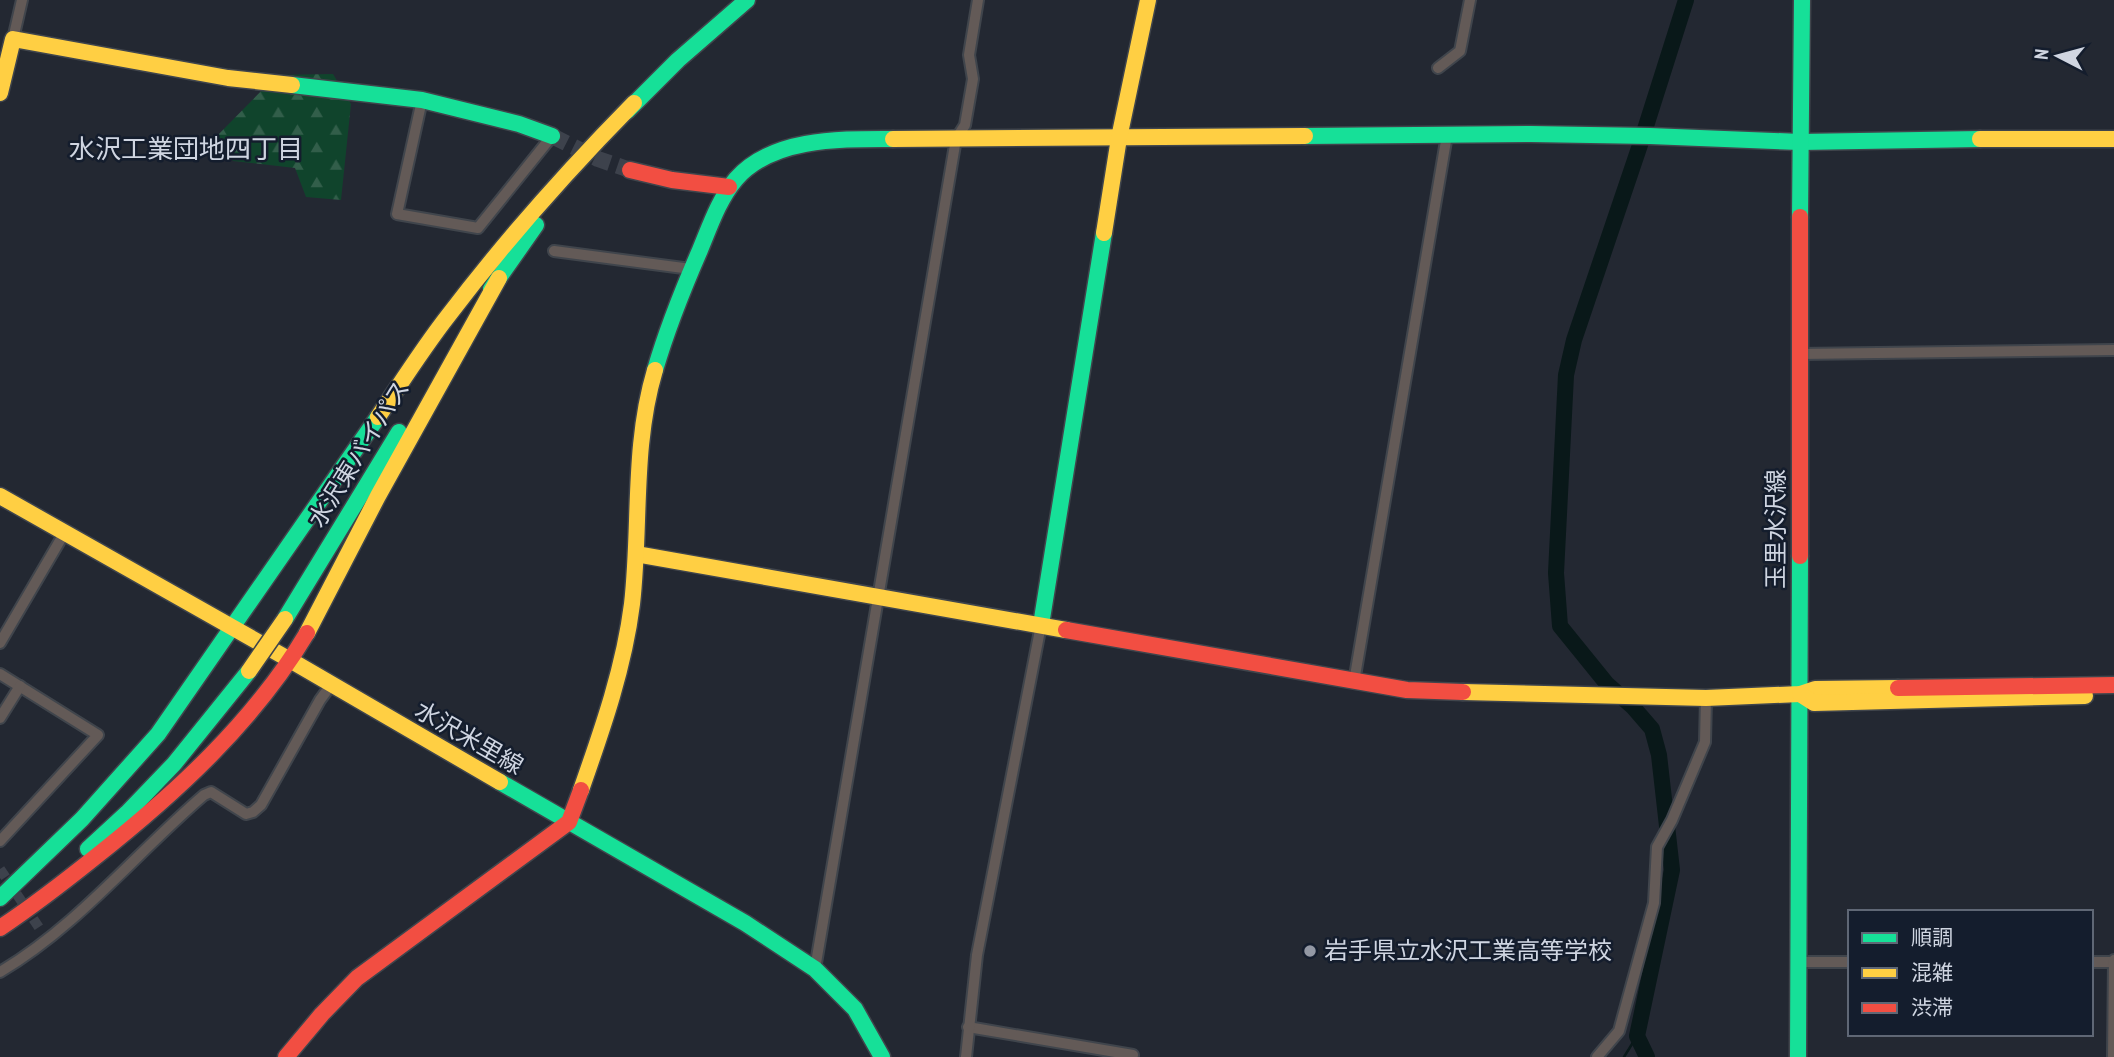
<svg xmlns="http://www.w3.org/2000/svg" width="2114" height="1057" font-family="'PT Sans Narrow','Noto Sans JP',sans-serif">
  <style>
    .forest { fill: url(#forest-firs) }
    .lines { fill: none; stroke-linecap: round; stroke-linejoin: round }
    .stream { stroke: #091819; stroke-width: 2.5 }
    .river { stroke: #091819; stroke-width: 16 }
    .street-tunnel { stroke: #3d424c; stroke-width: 10; stroke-dasharray: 10 5; stroke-linecap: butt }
    .secondary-tunnel { stroke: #3d424c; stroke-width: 16; stroke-dasharray: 16 8; stroke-linecap: butt }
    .street-casing { stroke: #40454c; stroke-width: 14 }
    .fast-casing { stroke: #40454c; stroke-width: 19 }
    .slow-casing { stroke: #40454c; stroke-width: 19 }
    .jam-casing { stroke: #40454c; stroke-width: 19 }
    .street { stroke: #635a57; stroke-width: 10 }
    .fast { stroke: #16e098; stroke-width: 16 }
    .slow { stroke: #ffcf43; stroke-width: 16 }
    .jam { stroke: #f24e42; stroke-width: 16 }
    .slow-bridge-casing { stroke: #40454c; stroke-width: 19; stroke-linecap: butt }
    .slow-bridge { stroke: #ffcf43; stroke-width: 16 }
    .poi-dot { fill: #9398a4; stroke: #141d2d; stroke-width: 2.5 }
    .labels { text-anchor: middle; stroke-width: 5; stroke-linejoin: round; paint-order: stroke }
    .street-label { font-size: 24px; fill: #cfd5e1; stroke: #141d2d }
    .poi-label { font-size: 24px; fill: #cfd5e1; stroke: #141d2d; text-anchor: start }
    .neighbourhood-label { font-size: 26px; fill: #cfd5e1; stroke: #141d2d }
  </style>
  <defs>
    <pattern id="forest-firs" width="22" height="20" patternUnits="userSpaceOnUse" patternTransform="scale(1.75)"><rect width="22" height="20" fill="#10442c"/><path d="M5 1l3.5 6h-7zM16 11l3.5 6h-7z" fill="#325e4a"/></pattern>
  </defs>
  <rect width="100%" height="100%" fill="#232832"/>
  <!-- forest -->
  <path class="forest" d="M333 74 351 104 341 200 306 197 295 168 233 161 214 139 277 75Z"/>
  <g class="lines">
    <!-- stream -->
    <path class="stream" d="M1624 1057 1637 1036"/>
    <!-- river -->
    <path class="river" d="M1647 1057 1637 1036 1672 870 1659 755 1652 729 1633 707 1607 684 1560 626 1556 573 1566 375 1574 340 1640 145 1686 0"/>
    <!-- street-tunnel -->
    <path class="street-tunnel" d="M0 869 40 929"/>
    <!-- secondary-tunnel -->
    <path class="secondary-tunnel" d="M552 136 598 159 630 170"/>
    <!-- street casing -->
    <g class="street-casing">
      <g id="street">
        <path d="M13 39 22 0"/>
        <path d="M1438 68 1460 51 1470 0"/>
        <path d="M422 100 397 214 478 228 552 136"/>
        <path d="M554 251 691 269"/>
        <path d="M1799 354 2114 350"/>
        <path d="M0 643 65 532"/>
        <path d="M0 674 98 735 0 841"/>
        <path d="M1354 682 1447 135"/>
        <path d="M0 718 20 686"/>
        <path d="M1799 962H1850"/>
        <path d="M2091 962H2114"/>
        <path d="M815 969 956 139 965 125 973 79 969 55 978 0"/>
        <path d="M0 972C78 926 136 853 204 795L211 792 246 814 253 812 261 805 320 700 331 685"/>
        <path d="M968 1027 1133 1055"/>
        <path d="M966 1057 977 955 1041 625"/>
        <path d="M1597 1057 1619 1031 1654 903 1657 847 1672 820 1705 742 1706 698"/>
        <path d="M2113 1057 2114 960"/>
      </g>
    </g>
    <!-- fast casing -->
    <g class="fast-casing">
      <g id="fast">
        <path d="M292 85 422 100 519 124 552 136"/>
        <path d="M627 111 678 60 747 0"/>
        <path d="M1305 136 1531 134 1650 136 1800 142 1980 139"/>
        <path d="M1800 217 1802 0"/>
        <path d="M491 289 536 225"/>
        <path d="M655 370C667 329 683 289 700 250 710 226 719 199 736 179 773 137 842 139 893 139"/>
        <path d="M285 619 399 432"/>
        <path d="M1041 625 1104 233"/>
        <path d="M500 782 745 923 815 969 855 1009 882 1057"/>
        <path d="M88 849 127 813 174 764 249 671"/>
        <path d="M0 898 82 819 158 734 378 417"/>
        <path d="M1798 1057 1800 556"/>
      </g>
    </g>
    <!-- slow casing -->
    <g class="slow-casing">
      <g id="slow">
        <path d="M0 93 13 39 228 78 292 85"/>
        <path d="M893 139 1305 136"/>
        <path d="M1980 139H2114"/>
        <path d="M1104 233 1119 138 1148 0"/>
        <path d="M378 417C401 383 423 348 448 316 505 241 568 170 634 103"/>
        <path d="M0 496 290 660 500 782"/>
        <path d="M636 554 1066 630"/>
        <path d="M307 633 378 496 499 278"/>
        <path d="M1463 692 1706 698 1800 694 1815 689 1898 688"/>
        <path d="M1800 694 1814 703 2085 696"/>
        <path d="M581 790C602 730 624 668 632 604 641 525 632 447 655 370"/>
      </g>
    </g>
    <!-- jam casing -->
    <g class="jam-casing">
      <g id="jam">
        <path d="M630 170 672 180 729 187"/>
        <path d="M1800 556V217"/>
        <path d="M1066 630 1407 690 1463 692"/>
        <path d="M1898 688 2114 685"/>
        <path d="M0 928C33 906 64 882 94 858 175 794 254 722 307 633"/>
        <path d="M286 1057 322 1014 357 978 569 822 581 790"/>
      </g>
    </g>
    <!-- street -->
    <use href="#street" class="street"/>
    <!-- fast -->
    <use href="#fast" class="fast"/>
    <!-- slow -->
    <use href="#slow" class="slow"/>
    <!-- jam -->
    <use href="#jam" class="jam"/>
    <!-- slow-bridge casing -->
    <g class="slow-bridge-casing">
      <path id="slow-bridge" d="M249 671 285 619"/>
    </g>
    <!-- slow-bridge -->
    <use href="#slow-bridge" class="slow-bridge"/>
  </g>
  <!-- markers -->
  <circle class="poi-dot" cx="1310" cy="951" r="7"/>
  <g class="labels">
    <!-- street labels -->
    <g class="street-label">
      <text transform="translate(359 454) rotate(-58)" y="8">水沢東バイパス</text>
      <text transform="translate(1776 529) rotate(-90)" y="8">玉里水沢線</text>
      <text transform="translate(469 738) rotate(30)" y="8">水沢米里線</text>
    </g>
    <!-- poi labels -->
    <g class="poi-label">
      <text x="1324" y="959">岩手県立水沢工業高等学校</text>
    </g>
    <!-- neighbourhood labels -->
    <g class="neighbourhood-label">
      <text x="186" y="158">水沢工業団地四丁目</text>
    </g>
  </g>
  <!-- legend -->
  <rect x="1848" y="910" width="245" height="126" fill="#141d2d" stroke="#5f6775" stroke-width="2"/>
  <rect x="1862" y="933" width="35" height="10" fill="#16e098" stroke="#5f6775" stroke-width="2"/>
  <text x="1911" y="945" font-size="21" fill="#cfd5e1">順調</text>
  <rect x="1862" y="968" width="35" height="10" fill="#ffcf43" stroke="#5f6775" stroke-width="2"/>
  <text x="1911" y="980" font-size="21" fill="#cfd5e1">混雑</text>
  <rect x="1862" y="1003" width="35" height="10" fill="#f24e42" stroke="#5f6775" stroke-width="2"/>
  <text x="1911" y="1015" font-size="21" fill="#cfd5e1">渋滞</text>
  <!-- north arrow -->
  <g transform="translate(2058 56) rotate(276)" stroke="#141d2d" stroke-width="5" paint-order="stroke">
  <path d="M0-5L12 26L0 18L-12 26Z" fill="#cfd5e1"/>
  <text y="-10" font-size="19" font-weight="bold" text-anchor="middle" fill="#cfd5e1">N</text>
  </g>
</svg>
